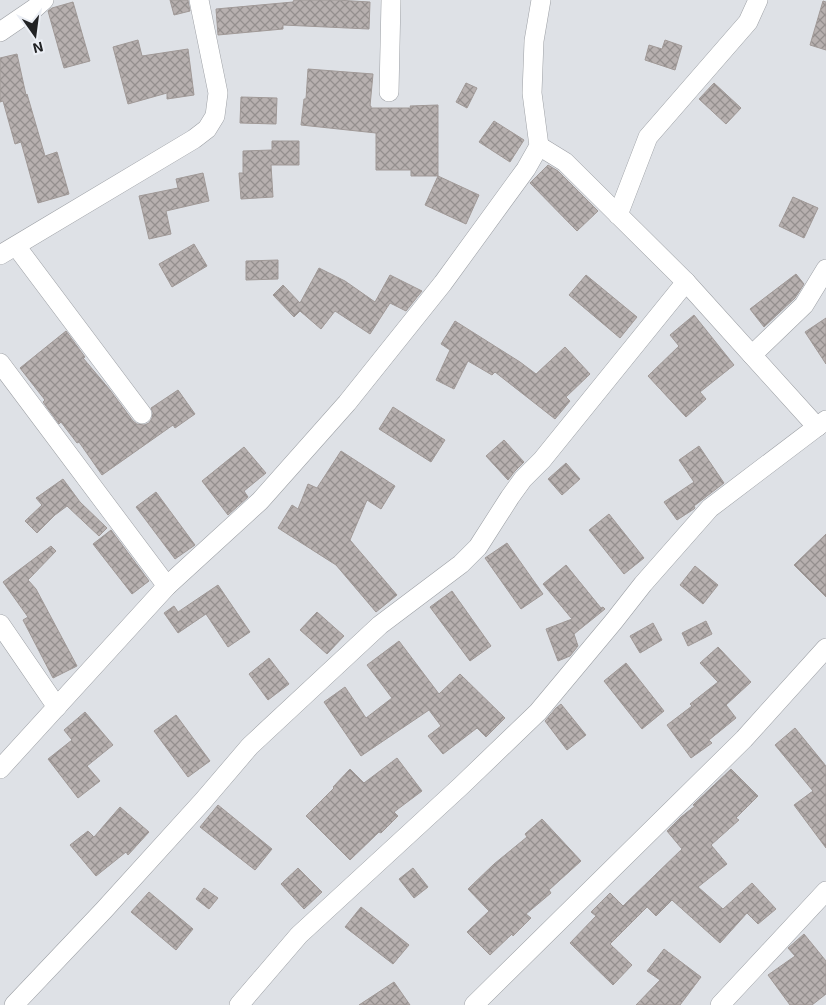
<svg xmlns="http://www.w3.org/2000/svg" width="826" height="1005" font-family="'Exo 2',sans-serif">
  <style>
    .building { fill: url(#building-cross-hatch); stroke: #a09997 }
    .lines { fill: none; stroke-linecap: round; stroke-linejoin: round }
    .minor-casing { stroke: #9da0a5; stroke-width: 20 }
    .minor { stroke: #fff; stroke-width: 19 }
  </style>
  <defs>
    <pattern id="building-cross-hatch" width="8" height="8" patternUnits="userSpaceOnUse" patternTransform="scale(1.25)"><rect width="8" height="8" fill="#b7b0af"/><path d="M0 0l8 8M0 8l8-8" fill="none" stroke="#948f8e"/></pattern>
  </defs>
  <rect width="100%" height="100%" fill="#dee1e6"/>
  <!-- building -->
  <g class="building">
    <path d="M170 0H188L190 11 174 15Z"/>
    <path d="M294 0H336L370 2 369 29 283 25V29L218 35 216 9 293 2Z"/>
    <path d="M823 1 826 2V50L810 45Z"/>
    <path d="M73 2 90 61 64 68 48 11 52 8Z"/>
    <path d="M138 40 142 56 188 49 194 95 167 99V93L128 104 113 47Z"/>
    <path d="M665 40 682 46 675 70 645 60 649 45 662 49Z"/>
    <path d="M17 54 26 95 27 94 45 156 57 152 69 194 38 203 21 142 15 144 3 101 0 102V58Z"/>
    <path d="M308 69 373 74 370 106H371V108H411L410 106 438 105V176H411V170H376V133L301 125 304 99H306Z"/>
    <path d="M466 83 477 88 467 108 456 102Z"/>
    <path d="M714 83 741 108 726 124 699 99Z"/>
    <path d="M241 97 277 98 276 124 240 123Z"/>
    <path d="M494 121 524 140 510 162 479 142Z"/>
    <path d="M272 141H299V165H271L273 197 241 199 239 173H243V151L272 150Z"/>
    <path d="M548 165 558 171 598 211 577 231 530 183Z"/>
    <path d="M203 173 209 201 166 211 171 234 149 239 139 196 178 188 176 179Z"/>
    <path d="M438 176 479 195 466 224 425 205Z"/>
    <path d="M793 197 818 208 804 238 779 226Z"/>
    <path d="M194 244 207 266 172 287 159 264Z"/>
    <path d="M278 260V279L246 280V261Z"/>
    <path d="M319 268 345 281 375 302 390 275 422 291 406 311 390 303 370 334 335 311 321 329 300 311 294 317 273 295 283 285 300 303Z"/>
    <path d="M796 274 804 284 795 298 764 327 750 309Z"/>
    <path d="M586 275 637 317 620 338 569 295Z"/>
    <path d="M694 315 734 365 700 392 706 399 686 417 648 376 679 346 670 335Z"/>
    <path d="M826 318V364L805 332Z"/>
    <path d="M455 321 520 362 536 374 565 347 590 374 566 397 570 401 555 419 495 372 492 375 468 361 454 389 436 380 450 350 441 344Z"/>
    <path d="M66 331 85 357 83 358 110 390 133 421 137 424 144 425 149 423 152 418 153 413 151 408 178 390 195 414 175 428 173 425 102 475 79 442 77 443 61 422 59 424 43 402 45 400 20 368Z"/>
    <path d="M393 407 445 440 431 462 379 429Z"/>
    <path d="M504 440 524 462 515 471 508 480 486 456Z"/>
    <path d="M699 446 724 483 694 506 695 508 694 509 677 520 664 502 694 482 679 460Z"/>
    <path d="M244 447 266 473 244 491 248 497 228 515 202 481Z"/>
    <path d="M341 451 395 486 381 509 367 500 350 540 397 595 376 612 336 565 278 528 292 505 298 509 308 484 317 488Z"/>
    <path d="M566 463 580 479 562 495 548 479Z"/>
    <path d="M63 479 80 502 107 528 99 536 67 506 55 515 37 533 25 521 42 505 36 498Z"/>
    <path d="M156 492 195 545 175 559 136 507Z"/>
    <path d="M609 514 644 558 624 574 589 530Z"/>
    <path d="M111 530 149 581 132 594 93 544Z"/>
    <path d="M826 534V597L794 565Z"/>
    <path d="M507 543 543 594 521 609 485 558Z"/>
    <path d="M51 546 56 551 28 580 36 589 77 666 53 678 23 620 28 617 3 582Z"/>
    <path d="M566 565 601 608 603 607 605 609 574 634 578 646 570 656 558 661 546 629 572 619 543 584Z"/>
    <path d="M695 566 718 585 703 604 680 585Z"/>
    <path d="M218 585 250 632 228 647 206 614 178 633 164 613 174 606 178 612Z"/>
    <path d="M452 591 491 646 470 661 430 607Z"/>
    <path d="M317 612 344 636 327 654 300 630Z"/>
    <path d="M706 621 712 634 688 646 682 633Z"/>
    <path d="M653 623 662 640 640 653 630 636Z"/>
    <path d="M399 641 439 694 460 674 505 718 486 737 477 728 443 754 428 736 441 726 429 710 361 756 324 702 345 687 366 718 392 698 367 665Z"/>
    <path d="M718 647 751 682 726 705 736 718 709 740 712 743 691 758 667 725 692 706 690 704 718 682 700 663Z"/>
    <path d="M269 658 289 684 268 700 249 674Z"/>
    <path d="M626 663 664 711 642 729 604 681Z"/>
    <path d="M561 704 586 735 567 750 545 721 556 708Z"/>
    <path d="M85 712 113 745 87 766 100 781 78 798 48 759 72 740 64 730Z"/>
    <path d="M176 715 210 761 188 777 154 731Z"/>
    <path d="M795 728 826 766V848L794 805 813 791 775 745Z"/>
    <path d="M397 758 422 791 394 812 398 816 381 833 379 832 350 860 306 816 334 788 333 787 350 769 364 783Z"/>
    <path d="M731 769 758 796 736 818 739 820 711 845 727 864 698 887 723 909 752 883 776 909 758 924 747 913 720 943 672 900 656 916 647 907 610 944 632 965 613 985 570 943 596 916 591 912 610 893 623 906 682 849 667 831 681 817 695 806 693 805Z"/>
    <path d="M218 805 272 849 255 870 200 827Z"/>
    <path d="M120 807 149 832 128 855 126 852 96 876 70 845 88 831 94 837Z"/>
    <path d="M542 819 581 861 549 890 551 893 526 914 531 918 513 936 512 934 490 955 467 932 489 911 468 889 494 864 527 837 525 834Z"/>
    <path d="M298 868 322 892 304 909 281 884Z"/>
    <path d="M413 868 428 887 414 898 399 879Z"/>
    <path d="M204 888 218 898 209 909 196 899Z"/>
    <path d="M149 892 193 929 176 950 131 912Z"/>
    <path d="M361 907 409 945 393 964 345 927Z"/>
    <path d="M804 934 826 961V994L812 1005H790L768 975 795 956 788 948Z"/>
    <path d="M664 949 701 977 680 1005H636L660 980 647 971Z"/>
    <path d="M394 982 410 1005H359Z"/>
  </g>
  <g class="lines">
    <!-- minor casing -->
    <g class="minor-casing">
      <g id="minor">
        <path d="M0 32 35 8 44 0"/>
        <path d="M389 92 391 0"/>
        <path d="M539 146 565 162 686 282 817 427"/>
        <path d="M618 215 648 137 748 22 758 0"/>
        <path d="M16 246 142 414"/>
        <path d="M0 255 194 139 207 129 215 116 218 93 199 0"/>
        <path d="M752 355 804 305 826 269"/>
        <path d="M0 363 167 586"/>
        <path d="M0 624 57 707"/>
        <path d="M0 769 167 586 260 501 347 403 443 283 526 169 539 146 532 93 534 41 541 0"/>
        <path d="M14 1005 104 910 203 801 250 746 380 625 461 564 478 547 510 497 523 479 542 460 686 282"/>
        <path d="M239 1005 299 935 461 786 538 712 614 621 643 584 710 508 826 420"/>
        <path d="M474 1005 744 739 826 648"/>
        <path d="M720 1005 826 891"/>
      </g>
    </g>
    <!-- minor -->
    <use href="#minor" class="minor"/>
  </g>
  <!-- north arrow -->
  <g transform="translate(35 35) rotate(166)" stroke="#ebeef4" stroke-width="4" paint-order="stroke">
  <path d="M0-4L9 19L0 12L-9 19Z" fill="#212224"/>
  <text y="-8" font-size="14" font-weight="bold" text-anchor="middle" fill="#212224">N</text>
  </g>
</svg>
